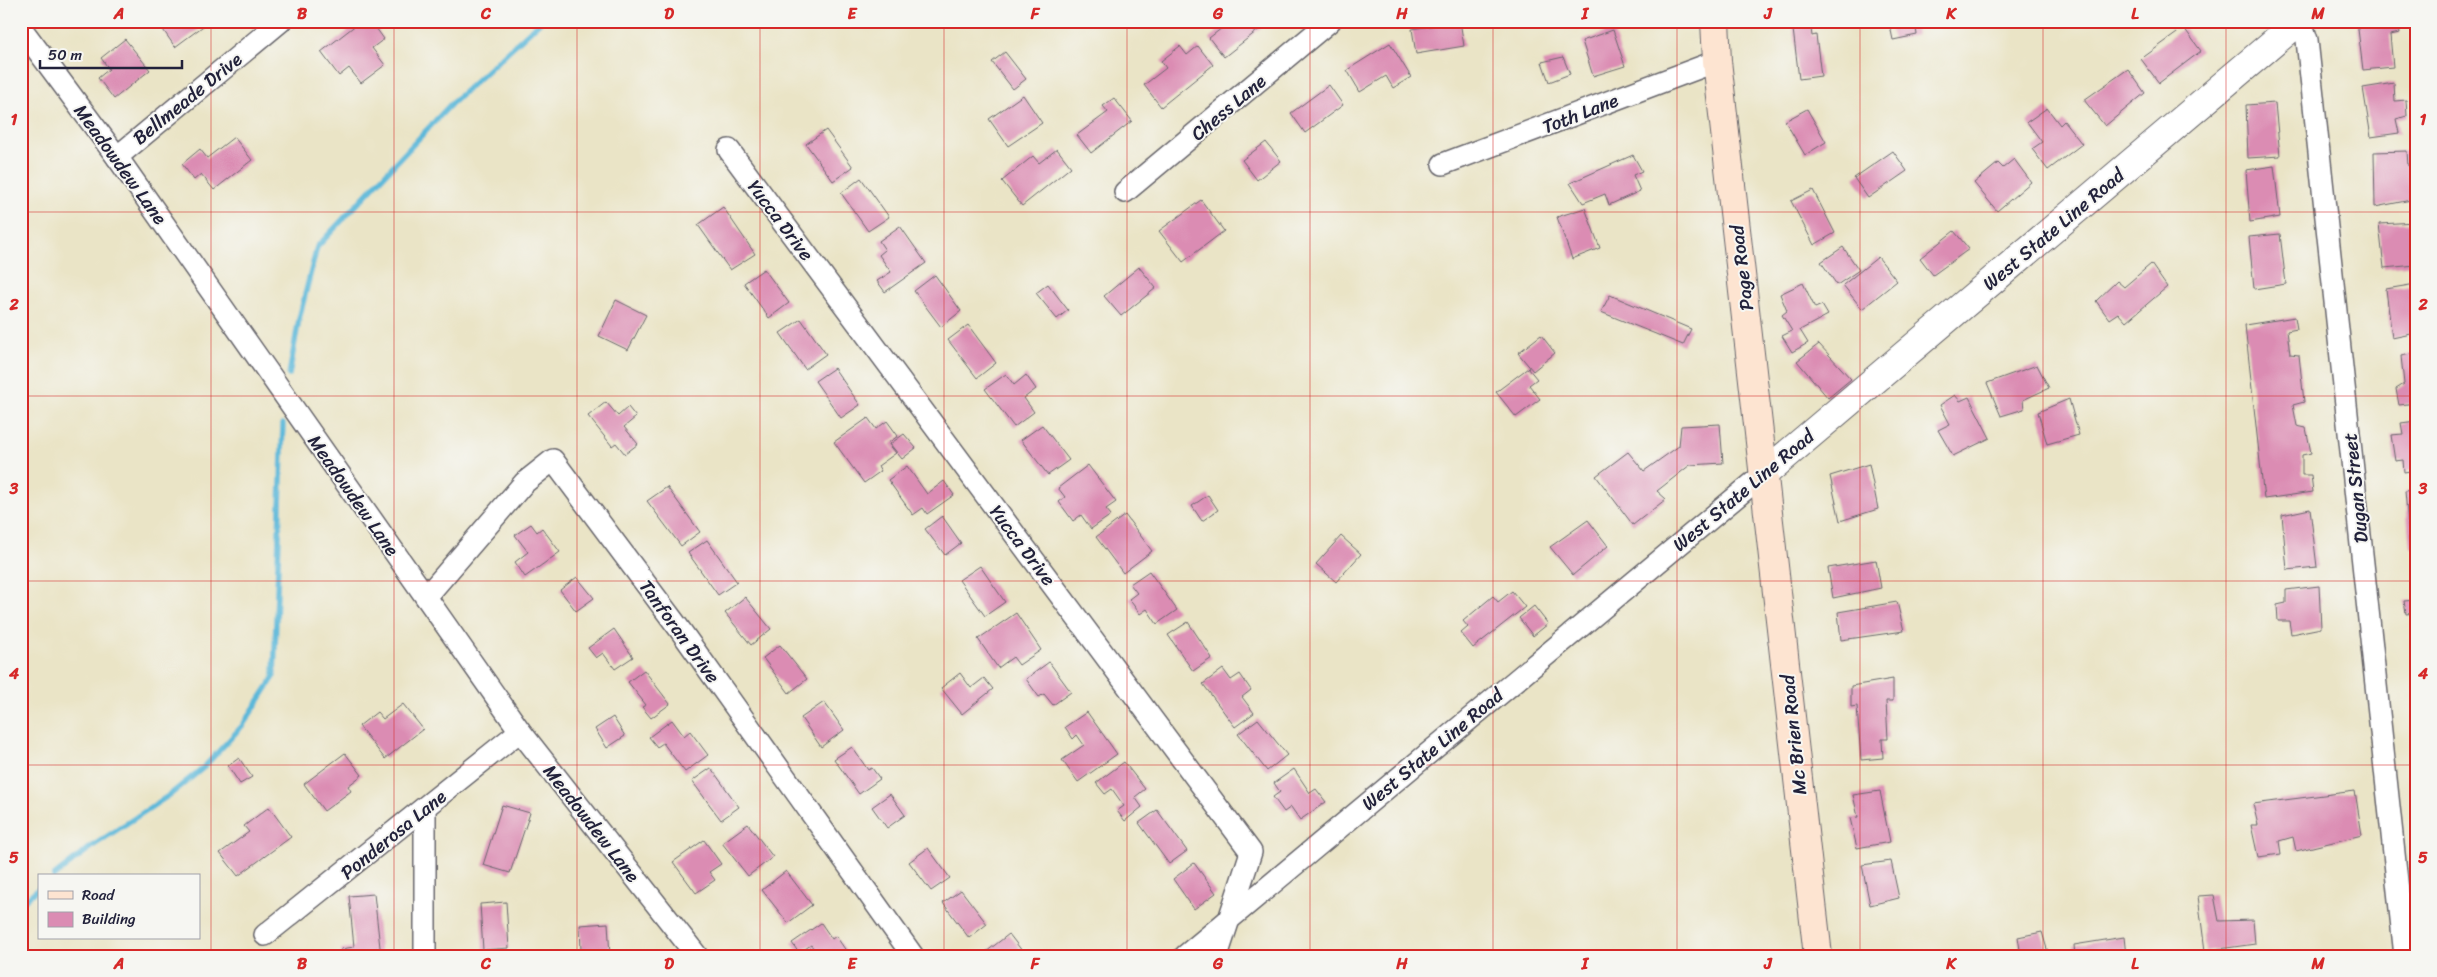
<svg xmlns="http://www.w3.org/2000/svg" width="2437" height="977" font-family="Sriracha,sans-serif">
  <style>
    .lines { fill: none; stroke-linecap: round; stroke-linejoin: round }
    .stream { stroke: #5bb8d9; stroke-width: 5.5 }
    .building { fill: #db8cb3 }
    .minor-casing { stroke: #68666c; stroke-width: 24 }
    .tertiary-casing { stroke: #68666c; stroke-width: 30 }
    .secondary-casing { stroke: #68666c; stroke-width: 30 }
    .minor { stroke: #fff; stroke-width: 21 }
    .tertiary { stroke: #fff; stroke-width: 28 }
    .secondary { stroke: #fde4d1; stroke-width: 28 }
    .grid { fill: none; stroke: #d62828; stroke-width: 1; stroke-opacity: 0.55 }
    .labels { text-anchor: middle; stroke-width: 4; stroke-linejoin: round; paint-order: stroke }
    .street-label { font-size: 19px; fill: #22223b; stroke: #f6f6f2 }
    .neatline { fill: none; stroke: #d62828; stroke-width: 2 }
    .grid-label { font-size: 16px; text-anchor: middle; font-weight: bold; fill: #d62828 }
  </style>
  <rect width="100%" height="100%" fill="#f6f6f2"/>
  <filter id="ink" filterUnits="userSpaceOnUse"><feTurbulence type="fractalNoise" baseFrequency=".02" numOctaves="2"/><feDisplacementMap in="SourceGraphic" scale="10" xChannelSelector="R" yChannelSelector="G"/><feConvolveMatrix kernelMatrix="1 2 1 2 8 2 1 2 1" color-interpolation-filters="sRGB"/></filter>
  <filter id="wash" filterUnits="userSpaceOnUse"><feTurbulence type="fractalNoise" baseFrequency=".0096" numOctaves="4" result="noise"/><feDisplacementMap in="SourceGraphic" scale="20" xChannelSelector="R" yChannelSelector="G"/><feGaussianBlur stdDeviation="1.12" result="paint"/><feColorMatrix in="noise" values="0 0 0 0 0 0 0 0 0 0 0 0 0 0 0 0 0 1.4 0 .05"/><feComposite in="paint" operator="in"/></filter>
  <g filter="url(#wash)">
    <rect width="100%" height="100%" fill="#eae4c6"/>
    <g class="lines">
      <!-- stream -->
      <g class="stream">
        <path d="M289 375 299 319 317 247 451 104 541 21"/>
        <path d="M54 876 91 847 171 794 204 767 243 725 274 677 283 424"/>
        <path d="M21 903 39 888"/>
      </g>
    </g>
    <g id="blocks">
      <!-- building -->
      <g class="building">
        <path d="M157 21H210L175 47Z"/>
        <path d="M361 21H371L384 39 372 48 385 65 361 83 349 68 339 76 321 52Z"/>
        <path d="M392 21H403L396 27Z"/>
        <path d="M1231 21H1264L1266 24 1224 57 1209 38Z"/>
        <path d="M1460 21 1464 46 1416 54 1412 29Z"/>
        <path d="M1792 21H1810L1812 36 1816 35 1821 76 1799 79Z"/>
        <path d="M1889 21H1915L1917 35 1893 40Z"/>
        <path d="M2243 21H2256L2247 26Z"/>
        <path d="M2357 21H2398L2400 33 2390 35 2393 67 2363 70Z"/>
        <path d="M2184 28 2201 51 2159 83 2141 59Z"/>
        <path d="M1613 30 1625 66 1593 76 1582 41Z"/>
        <path d="M125 39 150 70 114 99 98 78 109 69 101 58Z"/>
        <path d="M1390 43 1411 77 1393 88 1386 76 1360 92 1347 70Z"/>
        <path d="M1180 46 1187 55 1198 46 1213 65 1161 107 1144 85 1166 68 1161 61Z"/>
        <path d="M1005 52 1026 79 1013 89 992 62Z"/>
        <path d="M1563 57 1570 74 1549 82 1542 62Z"/>
        <path d="M2128 69 2145 93 2105 126 2084 100Z"/>
        <path d="M2394 83 2395 101 2406 100 2407 116 2396 119 2399 133 2371 137 2363 88Z"/>
        <path d="M1329 85 1343 105 1305 133 1291 113Z"/>
        <path d="M1023 95 1042 123 1008 146 989 119Z"/>
        <path d="M1114 98 1132 121 1091 153 1077 135 1108 112 1103 106Z"/>
        <path d="M2275 103 2280 156 2248 158 2246 105Z"/>
        <path d="M2047 108 2060 125 2064 121 2082 144 2048 170 2032 149 2042 142 2027 122Z"/>
        <path d="M1807 109 1826 142 1805 155 1785 121Z"/>
        <path d="M826 130 853 167 833 181 806 144Z"/>
        <path d="M234 137 252 160 214 190 201 174 194 180 182 164 200 149 207 158Z"/>
        <path d="M1266 142 1281 161 1257 180 1242 160Z"/>
        <path d="M1057 149 1071 167 1022 206 1002 181 1033 156 1039 163Z"/>
        <path d="M1893 151 1907 171 1868 198 1854 178Z"/>
        <path d="M2407 151 2408 166 2416 165V181L2409 182 2411 200 2375 207 2374 152Z"/>
        <path d="M1633 155 1642 171 1633 175 1640 191 1609 205 1605 194 1583 203 1570 183Z"/>
        <path d="M2014 159 2031 182 1997 211 1974 183 1998 163 2003 168Z"/>
        <path d="M2274 166 2280 217 2250 222 2246 170Z"/>
        <path d="M861 178 889 217 868 231 841 193Z"/>
        <path d="M1813 190 1835 233 1814 245 1791 201Z"/>
        <path d="M1201 200 1224 231 1183 262 1159 231Z"/>
        <path d="M723 207 755 254 730 270 698 225Z"/>
        <path d="M1585 208 1600 248 1572 259 1557 217Z"/>
        <path d="M2416 222V265L2384 268 2379 224Z"/>
        <path d="M900 226 926 263 885 292 877 281 891 272 879 255 885 250 879 241Z"/>
        <path d="M1954 231 1969 249 1933 275 1920 258Z"/>
        <path d="M2280 234 2286 284 2254 289 2249 237Z"/>
        <path d="M1843 247 1859 270 1837 285 1821 262Z"/>
        <path d="M1878 257 1897 281 1862 309 1843 285Z"/>
        <path d="M2151 264 2167 287 2126 322 2118 313 2109 319 2096 301 2117 281 2124 287Z"/>
        <path d="M1139 267 1156 288 1121 316 1104 296Z"/>
        <path d="M764 269 789 303 769 318 744 283Z"/>
        <path d="M935 275 961 311 941 327 914 291Z"/>
        <path d="M1803 283 1815 308 1822 305 1828 315 1800 330 1808 343 1792 352 1782 336 1792 331 1782 315 1787 311 1780 294Z"/>
        <path d="M1048 284 1068 310 1057 319 1036 293Z"/>
        <path d="M2416 284V333L2392 338 2386 289Z"/>
        <path d="M1610 295 1691 329 1683 345 1601 312Z"/>
        <path d="M616 300 646 315 628 350 599 336Z"/>
        <path d="M2295 317 2297 329 2287 331 2290 354 2299 355 2304 402 2293 405 2297 426 2306 428 2311 453 2302 455V475H2311L2313 492 2264 499 2245 325Z"/>
        <path d="M801 319 826 354 805 369 780 333Z"/>
        <path d="M968 325 996 363 977 378 948 340Z"/>
        <path d="M1541 335 1555 353 1533 371 1518 353Z"/>
        <path d="M1819 344 1851 379 1828 398 1797 361Z"/>
        <path d="M2416 353V403L2399 405 2396 389 2404 384 2401 356Z"/>
        <path d="M2037 365 2049 388 2023 400 2024 409 2001 416 1987 383Z"/>
        <path d="M834 368 860 405 841 418 815 381Z"/>
        <path d="M1528 368 1537 379 1529 385 1540 399 1516 417 1496 392Z"/>
        <path d="M1006 374 1014 385 1026 375 1036 389 1024 398 1034 412 1014 427 985 389Z"/>
        <path d="M1955 395 1960 401 1969 397 1990 438 1953 456 1938 430 1950 424 1940 405Z"/>
        <path d="M2069 399 2079 435 2047 444 2038 412Z"/>
        <path d="M606 402 618 416 628 407 636 417 624 427 638 444 625 454 616 443 612 446 588 416Z"/>
        <path d="M868 418 876 429 887 421 898 436 888 443 896 453 878 466 881 471 864 483 834 442Z"/>
        <path d="M2416 421V470L2404 472 2403 460 2395 461 2391 435 2403 434 2401 423Z"/>
        <path d="M1720 424 1723 463 1690 465 1657 491 1666 499 1633 525 1596 476 1628 452 1644 471 1679 446 1681 426Z"/>
        <path d="M1042 425 1069 460 1048 475 1021 440Z"/>
        <path d="M904 434 916 448 902 459 890 444Z"/>
        <path d="M1869 464 1878 509 1840 521 1830 476Z"/>
        <path d="M1088 465 1116 502 1106 509 1111 515 1091 529 1081 515 1073 521 1059 502 1065 497 1058 488Z"/>
        <path d="M907 466 927 494 944 481 954 495 927 514 923 508 913 515 888 480Z"/>
        <path d="M667 487 700 532 681 546 647 501Z"/>
        <path d="M2416 490V547L2410 548 2405 491Z"/>
        <path d="M1208 495 1218 510 1202 521 1192 506Z"/>
        <path d="M2310 509 2317 567 2287 570 2282 515Z"/>
        <path d="M1125 515 1152 551 1123 573 1096 537Z"/>
        <path d="M942 516 961 543 945 555 925 529Z"/>
        <path d="M1588 520 1608 546 1573 575 1550 547Z"/>
        <path d="M531 524 537 532 542 528 560 552 525 577 515 562 528 552 515 535Z"/>
        <path d="M1341 536 1361 554 1336 582 1316 564Z"/>
        <path d="M707 540 737 582 718 595 688 553Z"/>
        <path d="M1876 560 1881 588 1833 598 1828 568Z"/>
        <path d="M980 566 1005 602 985 616 959 580Z"/>
        <path d="M1149 571 1177 610 1157 624 1147 609 1140 614 1129 599 1137 593 1130 584Z"/>
        <path d="M577 577 594 598 576 611 560 590Z"/>
        <path d="M2319 586 2321 628 2291 634 2289 621H2278L2277 605 2286 603V590Z"/>
        <path d="M1512 591 1525 607 1473 648 1461 633 1468 627 1463 621 1493 596 1498 602Z"/>
        <path d="M745 597 771 629 751 645 725 613Z"/>
        <path d="M2416 600V613L2406 614 2404 601Z"/>
        <path d="M1897 602 1904 631 1841 640 1838 612Z"/>
        <path d="M1534 606 1548 624 1533 636 1519 618Z"/>
        <path d="M1016 613 1041 650 1019 665 1013 657 998 668 978 639Z"/>
        <path d="M1188 622 1212 658 1193 671 1168 635Z"/>
        <path d="M614 629 633 657 615 669 603 653 596 658 588 648Z"/>
        <path d="M780 645 807 679 789 693 763 658Z"/>
        <path d="M1049 662 1071 692 1053 705 1044 694 1039 697 1026 679Z"/>
        <path d="M1223 669 1231 680 1240 674 1251 690 1242 697 1254 713 1235 727 1203 684Z"/>
        <path d="M644 670 670 704 651 718 642 707 646 705 628 682Z"/>
        <path d="M960 673 971 688 984 678 993 689 962 714 941 688Z"/>
        <path d="M1893 679V701H1886L1888 739H1882L1883 758 1861 760 1857 706 1851 707V686Z"/>
        <path d="M824 702 844 730 821 747 801 718Z"/>
        <path d="M403 704 423 729 385 759 359 726 377 712 383 719Z"/>
        <path d="M1087 712 1117 754 1078 782 1062 760 1084 745 1077 735 1073 739 1065 727Z"/>
        <path d="M613 717 625 736 607 748 595 729Z"/>
        <path d="M1258 719 1287 755 1267 771 1238 734Z"/>
        <path d="M672 720 684 736 690 731 708 755 685 772 663 743 657 747 649 737Z"/>
        <path d="M852 747 868 770 872 768 880 779 859 794 834 759Z"/>
        <path d="M345 753 362 775 348 786 351 791 324 811 304 784Z"/>
        <path d="M239 758 252 777 240 784 228 766Z"/>
        <path d="M1124 762 1145 789 1135 797 1142 807 1125 821 1117 811 1124 806 1112 789 1105 794 1096 783Z"/>
        <path d="M711 768 739 807 721 820 692 781Z"/>
        <path d="M1294 769 1310 793 1316 789 1326 802 1300 820 1291 807 1284 812 1273 797 1280 792 1274 783Z"/>
        <path d="M1880 791 1890 842 1857 848 1850 818 1858 817 1853 795Z"/>
        <path d="M2355 791 2362 835 2296 851 2293 837 2279 841 2281 854 2258 857 2251 825H2258L2253 804Z"/>
        <path d="M890 794 905 815 887 828 872 807Z"/>
        <path d="M502 805 530 813 510 873 483 865Z"/>
        <path d="M269 807 291 837 238 876 220 853 249 832 244 826Z"/>
        <path d="M1157 810 1187 851 1169 864 1139 823Z"/>
        <path d="M748 824 773 857 748 876 722 843Z"/>
        <path d="M704 840 721 864 709 872 715 880 696 893 673 862Z"/>
        <path d="M928 848 950 878 931 891 909 862Z"/>
        <path d="M1891 861 1899 898 1870 905 1862 865Z"/>
        <path d="M1194 863 1216 893 1194 909 1173 879Z"/>
        <path d="M786 871 812 905 788 923 762 890Z"/>
        <path d="M961 890 987 924 969 938 943 903Z"/>
        <path d="M374 894 381 956H341V949L354 947 349 896Z"/>
        <path d="M2214 895 2219 921 2253 920 2255 944 2205 951 2198 896Z"/>
        <path d="M506 902 509 948 483 950 480 904Z"/>
        <path d="M608 923 610 956H570V952L581 951 580 925Z"/>
        <path d="M821 923 832 939 836 936 849 955 819 956 811 945 799 953 792 943Z"/>
        <path d="M2042 932 2049 956H2021L2018 937Z"/>
        <path d="M1009 934 1026 956H981Z"/>
        <path d="M2124 937 2126 956H2075L2074 945Z"/>
      </g>
    </g>
  </g>
  <g filter="url(#ink)">
    <use href="#blocks" fill-opacity="0" stroke="#68666c" stroke-width="1"/>
    <g class="lines">
      <!-- minor casing -->
      <g class="minor-casing">
        <g id="minor">
          <path d="M2301 21 2307 40 2405 956"/>
          <path d="M21 28 117 157 520 731 697 956"/>
          <path d="M729 150 1251 852 1217 956"/>
          <path d="M117 157 281 21"/>
          <path d="M1443 164 1717 61"/>
          <path d="M1125 192 1330 21"/>
          <path d="M426 597 524 483 553 460 678 627 913 956"/>
          <path d="M425 809V956"/>
          <path d="M265 935 520 731"/>
          <path d="M1185 956 1765 473"/>
        </g>
      </g>
      <!-- tertiary casing -->
      <g class="tertiary-casing">
        <path id="tertiary" d="M1765 473 2299 21"/>
      </g>
      <!-- secondary casing -->
      <g class="secondary-casing">
        <path id="secondary" d="M1715 21 1717 61 1818 956"/>
      </g>
      <!-- minor -->
      <use href="#minor" class="minor"/>
      <!-- tertiary -->
      <use href="#tertiary" class="tertiary"/>
      <!-- secondary -->
      <use href="#secondary" class="secondary"/>
    </g>
  </g>
  <!-- grid -->
  <path class="grid" d="M211 21V956M394 21V956M577 21V956M760 21V956M944 21V956M1127 21V956M1310 21V956M1493 21V956M1677 21V956M1860 21V956M2043 21V956M2226 21V956M21 212H2416M21 396H2416M21 581H2416M21 765H2416"/>
  <g class="labels">
    <!-- street labels -->
    <g class="street-label">
      <text transform="translate(187 98) rotate(-39)" y="7">Bellmeade Drive</text>
      <text transform="translate(1228 107) rotate(-40)" y="7">Chess Lane</text>
      <text transform="translate(1580 113) rotate(-21)" y="7">Toth Lane</text>
      <text transform="translate(121 164) rotate(54)" y="7">Meadowdew Lane</text>
      <text transform="translate(781 220) rotate(53)" y="7">Yucca Drive</text>
      <text transform="translate(2053 229) rotate(-40)" y="7">West State Line Road</text>
      <text transform="translate(1741 268) rotate(-97)" y="7">Page Road</text>
      <text transform="translate(2355 488) rotate(-96)" y="7">Dugan Street</text>
      <text transform="translate(1743 490) rotate(-40)" y="7">West State Line Road</text>
      <text transform="translate(354 495) rotate(55)" y="7">Meadowdew Lane</text>
      <text transform="translate(1023 545) rotate(53)" y="7">Yucca Drive</text>
      <text transform="translate(680 631) rotate(54)" y="7">Tanforan Drive</text>
      <text transform="translate(1793 735) rotate(-96)" y="7">Mc Brien Road</text>
      <text transform="translate(1432 749) rotate(-40)" y="7">West State Line Road</text>
      <text transform="translate(592 823) rotate(52)" y="7">Meadowdew Lane</text>
      <text transform="translate(393 834) rotate(-39)" y="7">Ponderosa Lane</text>
    </g>
  </g>
  <!-- margin -->
  <rect width="2437" height="977" fill="none" stroke="#f6f6f2" stroke-width="55"/>
  <!-- legend -->
  <rect x="38" y="874" width="162" height="65" fill="#f6f6f2" stroke="#a1a1a9"/>
  <rect x="48" y="891" width="25" height="8" fill="#fde4d1" stroke="#a1a1a9"/>
  <text x="82" y="900" font-size="15" fill="#22223b">Road</text>
  <rect x="48" y="912" width="25" height="15" fill="#db8cb3" stroke="#a1a1a9"/>
  <text x="82" y="924" font-size="15" fill="#22223b">Building</text>
  <!-- scale -->
  <path d="M40 60v8h142v-8" fill="none" stroke="#22223b" stroke-width="2.5"/>
  <text x="48" y="60" font-size="15" fill="#22223b" stroke="#f6f6f2" stroke-width="4" paint-order="stroke">50 m</text>
  <rect x="28" y="28" width="2382" height="922" class="neatline"/>
  <g class="grid-label">
    <text x="119" y="19">A</text>
    <text x="302" y="19">B</text>
    <text x="486" y="19">C</text>
    <text x="669" y="19">D</text>
    <text x="852" y="19">E</text>
    <text x="1035" y="19">F</text>
    <text x="1218" y="19">G</text>
    <text x="1402" y="19">H</text>
    <text x="1585" y="19">I</text>
    <text x="1768" y="19">J</text>
    <text x="1951" y="19">K</text>
    <text x="2135" y="19">L</text>
    <text x="2318" y="19">M</text>
    <text x="14" y="125">1</text>
    <text x="2423" y="125">1</text>
    <text x="14" y="310">2</text>
    <text x="2423" y="310">2</text>
    <text x="14" y="494">3</text>
    <text x="2423" y="494">3</text>
    <text x="14" y="679">4</text>
    <text x="2423" y="679">4</text>
    <text x="14" y="863">5</text>
    <text x="2423" y="863">5</text>
    <text x="119" y="969">A</text>
    <text x="302" y="969">B</text>
    <text x="486" y="969">C</text>
    <text x="669" y="969">D</text>
    <text x="852" y="969">E</text>
    <text x="1035" y="969">F</text>
    <text x="1218" y="969">G</text>
    <text x="1402" y="969">H</text>
    <text x="1585" y="969">I</text>
    <text x="1768" y="969">J</text>
    <text x="1951" y="969">K</text>
    <text x="2135" y="969">L</text>
    <text x="2318" y="969">M</text>
  </g>
</svg>
